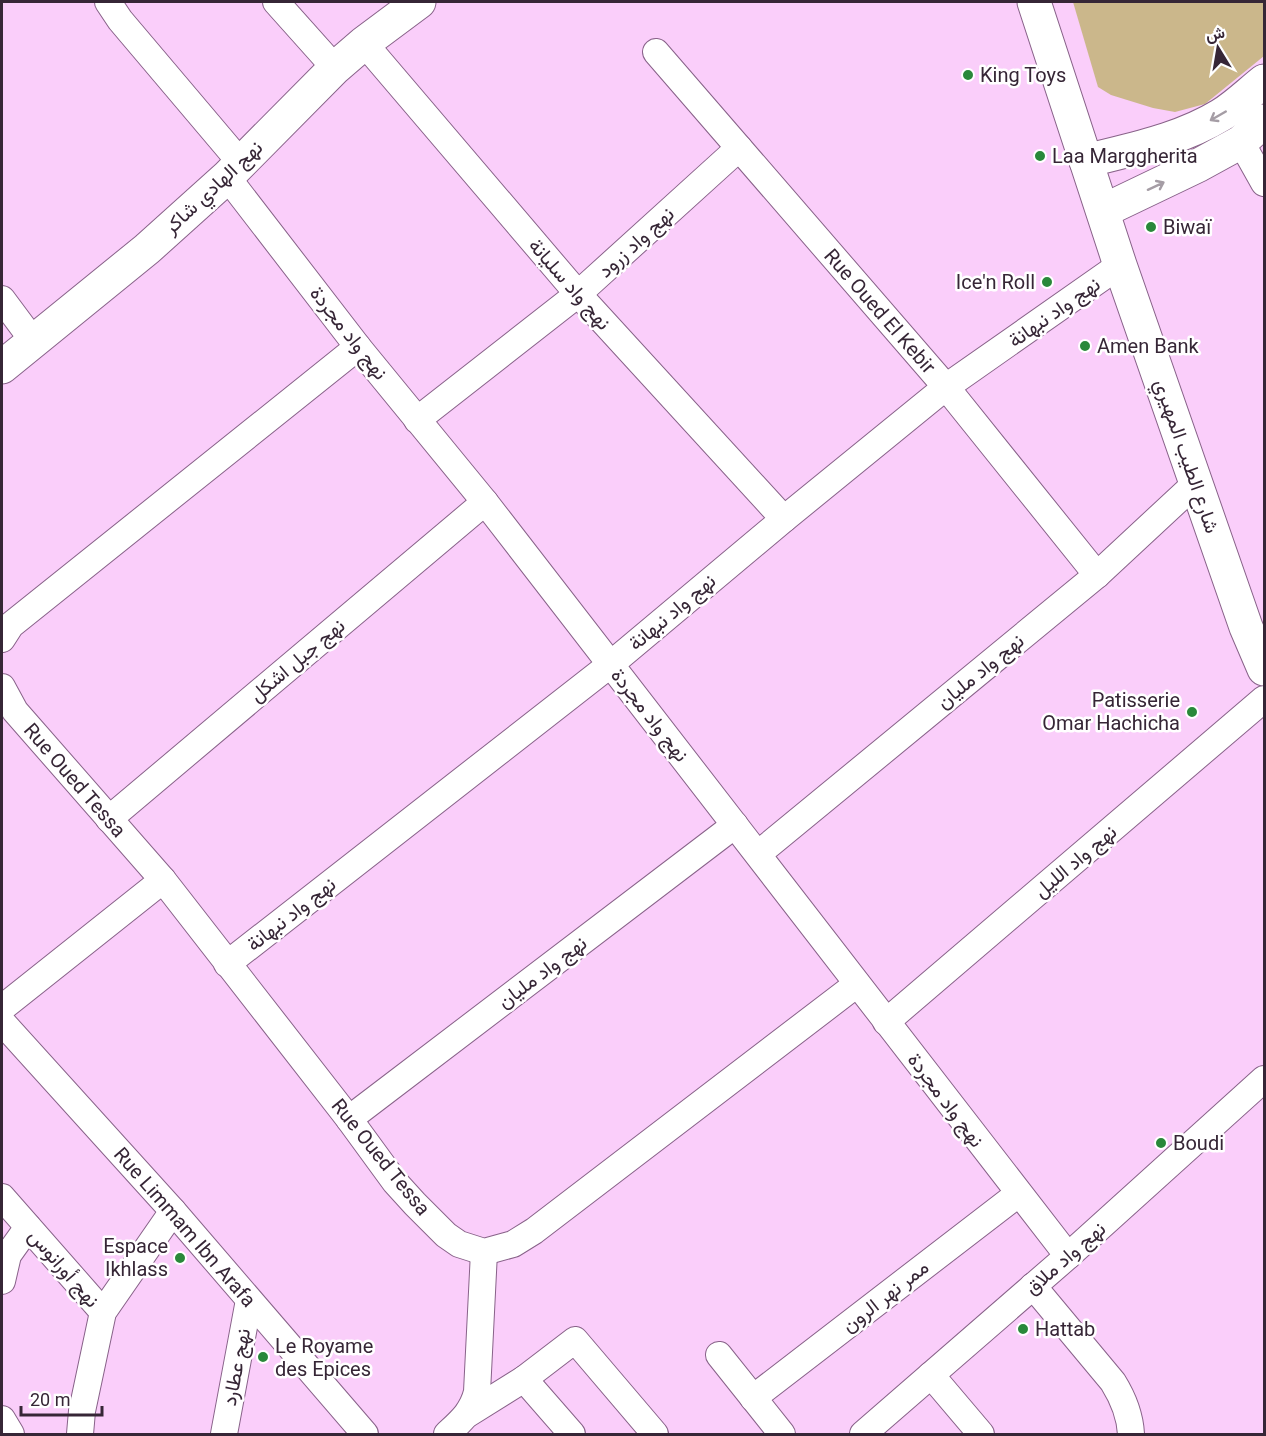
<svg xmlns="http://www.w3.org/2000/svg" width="1266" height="1436" font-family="Roboto,Vazirmatn,sans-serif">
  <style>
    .green { fill: #cbb78b }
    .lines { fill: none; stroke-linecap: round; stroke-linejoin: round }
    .minor-casing { stroke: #886289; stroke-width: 28 }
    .tertiary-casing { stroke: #886289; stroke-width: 35 }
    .secondary-casing { stroke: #886289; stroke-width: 35 }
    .minor { stroke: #fff; stroke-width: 26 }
    .tertiary { stroke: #fff; stroke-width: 33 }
    .secondary { stroke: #fff; stroke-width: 33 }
    .oneway { stroke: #a59da5 }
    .poi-dot { fill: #29883a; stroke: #fff; stroke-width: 2 }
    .labels { text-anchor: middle; stroke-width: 5; stroke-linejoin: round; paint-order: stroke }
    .poi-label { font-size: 20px; fill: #362636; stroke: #fff; text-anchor: start }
    .street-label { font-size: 20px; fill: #362636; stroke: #fff }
  </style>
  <rect width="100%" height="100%" fill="#facefa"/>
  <!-- green -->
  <path class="green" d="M1073 2H1264V56L1205 104 1175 112 1153 108 1111 95 1098 87Z"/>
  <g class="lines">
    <!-- minor casing -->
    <g class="minor-casing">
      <g id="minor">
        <path d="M108 2 120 20 241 163"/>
        <path d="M276 2 335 68"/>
        <path d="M364 43 578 294 784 519"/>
        <path d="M656 52 946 387 1097 575"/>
        <path d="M1241 142 1264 183"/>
        <path d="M227 177 358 347 485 502 1068 1256"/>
        <path d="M2 299 34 342"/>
        <path d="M417 420 578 294 739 148"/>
        <path d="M2 639 11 625 358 347"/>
        <path d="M2 687 15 711 163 880 349 1119 395 1182 415 1204 446 1235 459 1244 484 1252 513 1244 534 1231 857 984"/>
        <path d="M109 819 485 502"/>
        <path d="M758 854 1097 575 1196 483"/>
        <path d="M227 964 611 664 784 519 946 387 1120 265"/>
        <path d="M2 1008 163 880"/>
        <path d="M2 1022 173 1211 365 1434"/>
        <path d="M886 1022 1264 699"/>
        <path d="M349 1119 735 825"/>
        <path d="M2 1197 103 1312"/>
        <path d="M2 1281 8 1255 28 1227"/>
        <path d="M1033 1286 1113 1382C1123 1398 1130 1416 1131 1434"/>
        <path d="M719 1355 782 1434"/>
        <path d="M931 1375 981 1434"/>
        <path d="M524 1379 572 1434"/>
        <path d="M753 1398 1018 1194"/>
        <path d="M468 1414 524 1379 575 1340 655 1434"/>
        <path d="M2 1419 11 1434"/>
        <path d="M80 1434 82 1411 103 1312 173 1211"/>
        <path d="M224 1434 249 1300"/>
        <path d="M447 1434C461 1421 472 1412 477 1392L484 1252"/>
        <path d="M863 1434 1068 1256 1264 1079"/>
      </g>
    </g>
    <!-- tertiary casing -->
    <g class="tertiary-casing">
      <g id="tertiary">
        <path d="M1086 161C1132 149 1180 140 1221 115 1236 106 1250 92 1264 81"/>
        <path d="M1103 211 1199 165 1241 142 1264 121"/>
        <path d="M2 367 147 249 227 177 335 68 364 43 419 2"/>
      </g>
    </g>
    <!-- secondary casing -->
    <g class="secondary-casing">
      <path id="secondary" d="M1034 2 1120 265 1246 627 1264 669"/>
    </g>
    <!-- minor -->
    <use href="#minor" class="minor"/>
    <!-- tertiary -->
    <use href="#tertiary" class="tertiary"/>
    <!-- secondary -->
    <use href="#secondary" class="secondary"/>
  </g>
  <!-- one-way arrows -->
  <defs><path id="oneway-shaft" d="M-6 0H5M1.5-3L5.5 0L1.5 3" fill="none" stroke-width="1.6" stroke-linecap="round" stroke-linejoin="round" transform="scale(1.5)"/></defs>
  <g class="oneway">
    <use href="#oneway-shaft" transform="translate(1218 116) rotate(150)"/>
    <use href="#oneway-shaft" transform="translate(1156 186) rotate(-25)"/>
  </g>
  <!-- markers -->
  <g class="poi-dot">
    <circle cx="968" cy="75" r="6"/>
    <circle cx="1040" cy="156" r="6"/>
    <circle cx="1151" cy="227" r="6"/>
    <circle cx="1047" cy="282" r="6"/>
    <circle cx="1085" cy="346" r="6"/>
    <circle cx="1192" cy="712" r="6"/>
    <circle cx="1161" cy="1143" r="6"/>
    <circle cx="180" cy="1258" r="6"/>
    <circle cx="1023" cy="1329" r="6"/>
    <circle cx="263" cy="1357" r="6"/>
  </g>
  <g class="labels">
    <!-- poi labels -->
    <g class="poi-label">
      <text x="980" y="82">King Toys</text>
      <text x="1052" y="163">Laa Marggherita</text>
      <text x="1163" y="234">Biwaï</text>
      <text x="1035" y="289" text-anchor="end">Ice'n Roll</text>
      <text x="1097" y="353">Amen Bank</text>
      <text x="1180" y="707" text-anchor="end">Patisserie<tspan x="1180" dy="23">Omar Hachicha</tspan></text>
      <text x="1173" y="1150">Boudi</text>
      <text x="168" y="1253" text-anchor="end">Espace<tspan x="168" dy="23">Ikhlass</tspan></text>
      <text x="1035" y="1336">Hattab</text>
      <text x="275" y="1353">Le Royame<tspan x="275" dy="23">des Epices</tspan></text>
    </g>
    <!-- street labels -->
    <g class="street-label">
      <text transform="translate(213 187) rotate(-43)" y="7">نهج الهادي شاكر</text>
      <text transform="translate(636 242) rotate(-42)" y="7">نهج واد زرود</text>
      <text transform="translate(570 284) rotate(49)" y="7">نهج واد سليانة</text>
      <text transform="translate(880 311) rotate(49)" y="7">Rue Oued El Kebir</text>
      <text transform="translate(1054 312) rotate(-35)" y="7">نهج واد نبهانة</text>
      <text transform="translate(349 333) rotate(52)" y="7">نهج واد مجردة</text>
      <text transform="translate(1187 456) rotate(71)" y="7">شارع الطيب المهيري</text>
      <text transform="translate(672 612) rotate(-40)" y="7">نهج واد نبهانة</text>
      <text transform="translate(297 660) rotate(-40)" y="7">نهج جبل اشكل</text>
      <text transform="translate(980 671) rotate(-39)" y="7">نهج واد مليان</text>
      <text transform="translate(650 715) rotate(52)" y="7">نهج واد مجردة</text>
      <text transform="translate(75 780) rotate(49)" y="7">Rue Oued Tessa</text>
      <text transform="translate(1075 861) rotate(-40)" y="7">نهج واد الليل</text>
      <text transform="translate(291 914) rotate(-38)" y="7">نهج واد نبهانة</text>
      <text transform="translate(542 972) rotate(-37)" y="7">نهج واد مليان</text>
      <text transform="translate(946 1100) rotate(53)" y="7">نهج واد مجردة</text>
      <text transform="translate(381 1157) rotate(51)" y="7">Rue Oued Tessa</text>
      <text transform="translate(185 1227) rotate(49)" y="7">Rue Limmam Ibn Arafa</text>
      <text transform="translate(1065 1258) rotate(-41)" y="7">نهج واد ملاق</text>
      <text transform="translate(64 1268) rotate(49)" y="7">نهج أورانوس</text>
      <text transform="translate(885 1296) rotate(-38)" y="7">ممر نهر الرون</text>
      <text transform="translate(236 1367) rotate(-79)" y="7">نهج عطارد</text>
    </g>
  </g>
  <!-- border -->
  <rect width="1266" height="1436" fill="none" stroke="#362636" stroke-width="6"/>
  <!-- north arrow -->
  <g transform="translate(1218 48) rotate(349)" stroke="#ffffff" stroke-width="4.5" paint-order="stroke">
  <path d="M0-4.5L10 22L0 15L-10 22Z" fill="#362636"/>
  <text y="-9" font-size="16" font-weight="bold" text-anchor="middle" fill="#362636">ش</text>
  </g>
  <!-- scale -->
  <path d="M21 1406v9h81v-9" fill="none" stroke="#362636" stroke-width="3"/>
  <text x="30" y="1406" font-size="18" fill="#362636" stroke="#ffffff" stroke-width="4.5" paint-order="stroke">20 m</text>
</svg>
